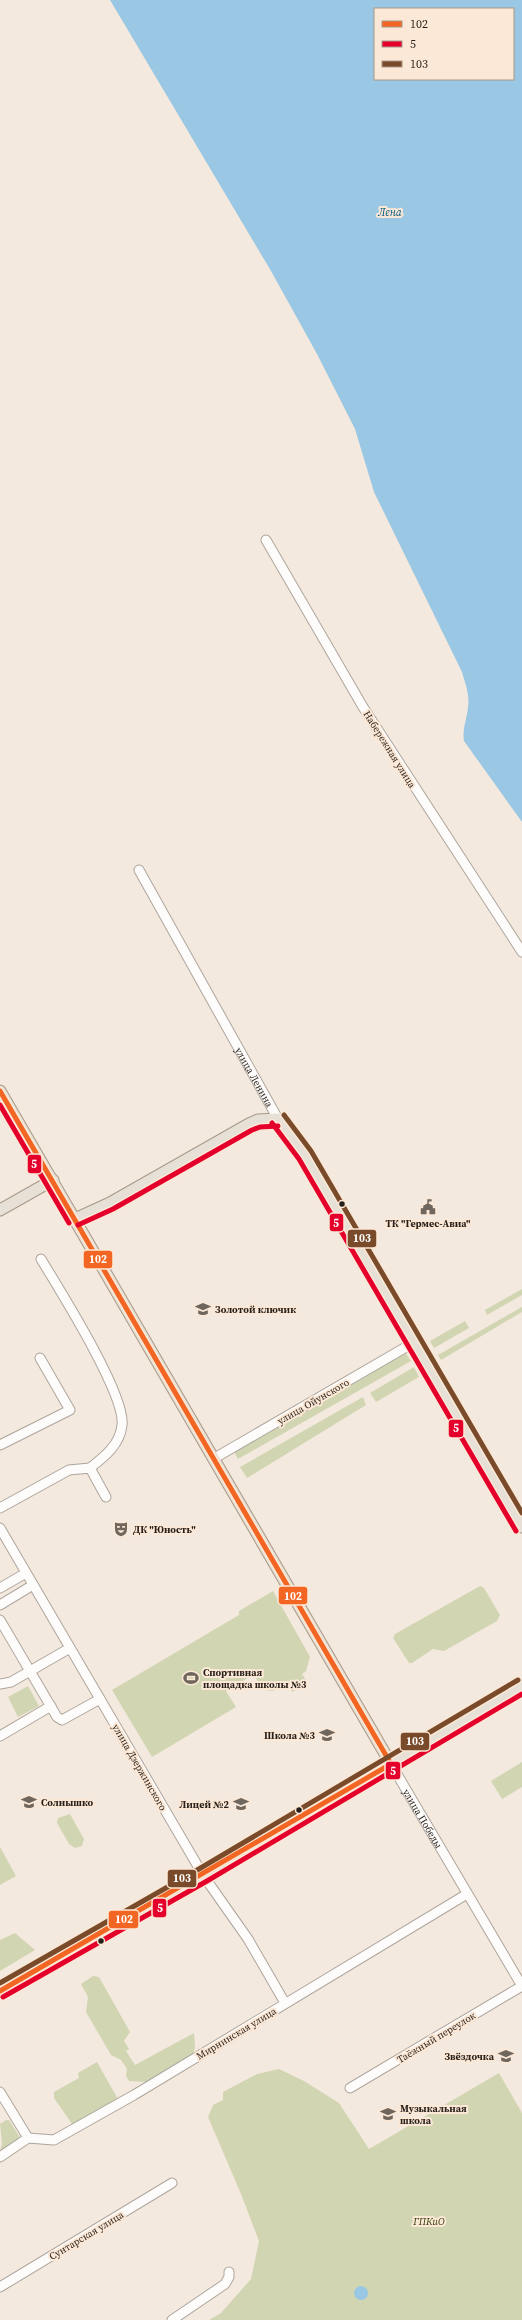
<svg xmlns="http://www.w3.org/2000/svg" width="522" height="2320" font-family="'Source Serif 4',serif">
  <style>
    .green { fill: #d1d5b2; fill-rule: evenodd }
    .water { fill: #9ac7e3; fill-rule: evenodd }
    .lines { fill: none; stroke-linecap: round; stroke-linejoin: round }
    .minor-casing { stroke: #aea59d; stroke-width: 11 }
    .major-casing { stroke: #a79987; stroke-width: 13 }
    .minor { stroke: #fdfcfa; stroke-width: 9 }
    .major { stroke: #e6e0d6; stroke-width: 11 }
    .bus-1-casing { stroke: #fce8d6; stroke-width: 8 }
    .bus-2-casing { stroke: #fce8d6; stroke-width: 8 }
    .bus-3-casing { stroke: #fce8d6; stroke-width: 8 }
    .bus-1 { stroke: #f26522; stroke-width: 5 }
    .bus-2 { stroke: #e4002b; stroke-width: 5 }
    .bus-3 { stroke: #7a4b2a; stroke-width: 5 }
    .bus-dot { fill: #271f19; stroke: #fce8d6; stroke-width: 1.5 }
    .labels { text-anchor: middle; stroke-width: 4; stroke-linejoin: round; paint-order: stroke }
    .street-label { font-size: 10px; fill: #271f19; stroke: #fce8d6 }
    .poi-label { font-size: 10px; font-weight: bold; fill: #271f19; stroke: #fce8d6; text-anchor: start }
    .park-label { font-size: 10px; font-style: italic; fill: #303a04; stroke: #fce8d6 }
    .water-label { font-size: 11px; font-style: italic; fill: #005984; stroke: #fce8d6 }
    .line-badge { stroke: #fce8d6; stroke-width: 1.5 }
    .badge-label { font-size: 11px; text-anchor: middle; font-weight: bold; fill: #fff }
  </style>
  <rect width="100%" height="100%" fill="#f4e9de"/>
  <!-- green -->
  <g class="green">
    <path d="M522 1289V1295L487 1315 485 1310Z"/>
    <path d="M522 1307V1312L441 1360 438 1355Z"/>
    <path d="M465 1321 469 1328 434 1348 430 1341Z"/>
    <path d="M405 1352 411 1361 238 1459 233 1450Z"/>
    <path d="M414 1367 419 1377 376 1402 370 1393Z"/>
    <path d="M363 1397 366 1405 247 1478 240 1467Z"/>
    <path d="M480 1586 484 1588 500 1615 497 1621 444 1651 433 1649 412 1663H409L393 1638 395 1634Z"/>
    <path d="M273 1591 310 1657 306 1671 302 1674 308 1683 292 1692 286 1683 273 1691 265 1690 253 1675 226 1691 236 1707 152 1757 112 1690 239 1615V1611Z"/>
    <path d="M28 1686 39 1706 18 1717 8 1697Z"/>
    <path d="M522 1762V1787L502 1799 491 1781Z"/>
    <path d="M70 1814 84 1839 82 1846 75 1848 69 1844 57 1823 58 1818Z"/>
    <path d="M0 1847 16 1876 0 1885Z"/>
    <path d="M15 1933 35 1950 0 1971V1940Z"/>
    <path d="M93 1976 99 1977 130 2032 124 2041 129 2049 126 2051 135 2065 194 2033 195 2047 193 2056 147 2082 129 2081 126 2076 127 2069 121 2060 111 2055 86 2012 88 1997 81 1984Z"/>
    <path d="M97 2062 119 2101 76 2124H72L54 2098V2092L79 2078 78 2073Z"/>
    <path d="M279 2069 304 2081 339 2103 369 2149 499 2073 522 2113V2320H209L221 2313 251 2279 259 2241 241 2194 208 2117 213 2105 223 2100V2092L257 2074ZM364 2287 367 2292 356 2298 355 2290Z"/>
    <path d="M6 2120H9L19 2136 18 2139 0 2152 2 2143 0 2124Z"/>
  </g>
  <!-- water -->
  <g class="water">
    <path d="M110 0H522V822L464 741C462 729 467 719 468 707 470 695 465 683 462 672L374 492 355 429 317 354 271 271ZM375 9H513V79H375Z"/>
    <circle cx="361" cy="2293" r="7"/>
  </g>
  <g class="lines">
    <!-- minor casing -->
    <g class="minor-casing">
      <g id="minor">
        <path d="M266 540 363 707 522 952"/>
        <path id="s1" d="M139 870 278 1119"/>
        <path d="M41 1259C59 1289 126 1395 122 1425 120 1445 104 1457 90 1468"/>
        <path d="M0 1445 70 1410 40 1358"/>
        <path d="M213 1459 413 1343"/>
        <path d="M0 1508 69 1470 90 1468 106 1497"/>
        <path d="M0 1528 203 1875 248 1939 285 2003"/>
        <path d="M0 1588 26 1573"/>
        <path d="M0 1605 33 1585"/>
        <path d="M0 1620 57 1717 62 1720 100 1699"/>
        <path d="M0 1684 11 1682 70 1648"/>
        <path d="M0 1736 51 1706"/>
        <path id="s2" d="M391 1764 522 1986"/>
        <path d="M350 2088 522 1986"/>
        <path d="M0 2092 28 2138"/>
        <path d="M0 2157 28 2138 54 2140 134 2095 467 1894"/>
        <path d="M0 2287 172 2183"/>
        <path d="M172 2320 225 2284 229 2277V2272"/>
      </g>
    </g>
    <!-- major casing -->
    <g class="major-casing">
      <g id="major">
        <path d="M0 1091 391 1764"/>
        <path d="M0 1210 53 1180"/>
        <path d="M75 1219 110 1203 249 1124 258 1120 278 1119 305 1155 522 1527"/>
        <path d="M0 1991 203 1875 522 1686"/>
      </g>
    </g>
    <!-- minor -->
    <use href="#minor" class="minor"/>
    <!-- major -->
    <use href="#major" class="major"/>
    <!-- bus-1 casing -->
    <g class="bus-1-casing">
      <g id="bus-1">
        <path d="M0 1091 391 1764"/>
        <path d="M0 1991 391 1764"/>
      </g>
    </g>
    <!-- bus-2 casing -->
    <g class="bus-2-casing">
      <g id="bus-2">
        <path d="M0 1105 69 1223"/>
        <path d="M272 1123 299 1159 516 1531"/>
        <path d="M78 1225 113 1209 252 1130 260 1127 278 1126"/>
        <path d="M3 1997 207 1881 522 1694"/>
      </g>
    </g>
    <!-- bus-3 casing -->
    <g class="bus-3-casing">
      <g id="bus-3">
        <path d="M284 1115 311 1151 522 1513"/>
        <path d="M0 1983 199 1869 518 1680"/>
      </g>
    </g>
    <!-- bus-1 -->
    <use href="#bus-1" class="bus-1"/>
    <!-- bus-2 -->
    <use href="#bus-2" class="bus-2"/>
    <!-- bus-3 -->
    <use href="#bus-3" class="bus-3"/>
  </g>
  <!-- icons -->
  <defs>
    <g id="civic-bare" transform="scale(1.2)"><path d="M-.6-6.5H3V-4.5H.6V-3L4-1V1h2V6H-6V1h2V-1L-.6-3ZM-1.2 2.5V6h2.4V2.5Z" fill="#6f665e" stroke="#fce8d6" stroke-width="2.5" paint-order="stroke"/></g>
    <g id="school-bare" transform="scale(1.2)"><path d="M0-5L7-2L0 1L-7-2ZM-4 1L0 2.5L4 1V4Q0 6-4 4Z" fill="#6f665e" stroke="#fce8d6" stroke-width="2.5" paint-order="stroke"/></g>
    <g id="theatre-bare" transform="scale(1.2)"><path d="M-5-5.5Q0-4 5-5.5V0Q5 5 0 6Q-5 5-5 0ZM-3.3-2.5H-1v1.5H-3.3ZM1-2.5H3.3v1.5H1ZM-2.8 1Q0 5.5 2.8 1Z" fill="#6f665e" stroke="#fce8d6" stroke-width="2.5" paint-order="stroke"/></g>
    <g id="stadium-bare" transform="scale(1.2)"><path d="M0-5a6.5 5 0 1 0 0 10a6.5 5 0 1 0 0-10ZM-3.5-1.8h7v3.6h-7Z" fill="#6f665e" stroke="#fce8d6" stroke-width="2.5" paint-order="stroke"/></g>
  </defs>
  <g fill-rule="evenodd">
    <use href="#civic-bare" x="428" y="1207"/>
    <use href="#school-bare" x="203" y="1309"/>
    <use href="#theatre-bare" x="121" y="1529"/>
    <use href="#stadium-bare" x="191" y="1678"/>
    <use href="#school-bare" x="327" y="1735"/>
    <use href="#school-bare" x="29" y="1802"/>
    <use href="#school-bare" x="241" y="1804"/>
    <use href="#school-bare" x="506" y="2056"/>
    <use href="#school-bare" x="388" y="2114"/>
  </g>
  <!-- markers -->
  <g class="bus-dot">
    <circle cx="342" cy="1204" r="3.5"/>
    <circle cx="299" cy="1810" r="3.5"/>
    <circle cx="101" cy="1941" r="3.5"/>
  </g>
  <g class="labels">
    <!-- street labels -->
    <g class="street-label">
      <text transform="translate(390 749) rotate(58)" y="4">Набережная улица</text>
      <text dy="4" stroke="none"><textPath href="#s1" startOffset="237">улица Ленина</textPath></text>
      <text transform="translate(313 1401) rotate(-30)" y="4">улица Ойунского</text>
      <text transform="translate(140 1767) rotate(60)" y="4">улица Дзержинского</text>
      <text dy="4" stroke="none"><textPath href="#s2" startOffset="63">улица Победы</textPath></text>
      <text transform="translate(236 2033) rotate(-31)" y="4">Мирнинская улица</text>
      <text transform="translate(436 2037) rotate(-31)" y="4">Таёжный переулок</text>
      <text transform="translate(86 2235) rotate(-31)" y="4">Сунтарская улица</text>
    </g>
    <!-- poi labels -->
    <g class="poi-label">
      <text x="428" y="1227" text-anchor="middle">ТК "Гермес-Авиа"</text>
      <text x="215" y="1313">Золотой ключик</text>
      <text x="133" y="1533">ДК "Юность"</text>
      <text x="203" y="1676">Спортивная<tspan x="203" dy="12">площадка школы №3</tspan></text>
      <text x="315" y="1739" text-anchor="end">Школа №3</text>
      <text x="41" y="1806">Солнышко</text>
      <text x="229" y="1808" text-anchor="end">Лицей №2</text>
      <text x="494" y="2060" text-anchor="end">Звёздочка</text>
      <text x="400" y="2112">Музыкальная<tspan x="400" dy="12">школа</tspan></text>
    </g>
    <!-- park labels -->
    <g class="park-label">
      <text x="429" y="2225">ГПКиО</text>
    </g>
    <!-- water labels -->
    <g class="water-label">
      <text x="390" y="216">Лена</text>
    </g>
  </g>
  <g class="line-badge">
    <rect x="27" y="1154" width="15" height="20" rx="4" fill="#e4002b"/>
    <rect x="329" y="1213" width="15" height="19" rx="4" fill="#e4002b"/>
    <rect x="347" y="1229" width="30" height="19" rx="4" fill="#7a4b2a"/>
    <rect x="83" y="1250" width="30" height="19" rx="4" fill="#f26522"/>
    <rect x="448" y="1419" width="16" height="19" rx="4" fill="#e4002b"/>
    <rect x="278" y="1586" width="30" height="19" rx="4" fill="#f26522"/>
    <rect x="400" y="1732" width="30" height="19" rx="4" fill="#7a4b2a"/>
    <rect x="385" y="1761" width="16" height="19" rx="4" fill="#e4002b"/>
    <rect x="167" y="1869" width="30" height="19" rx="4" fill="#7a4b2a"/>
    <rect x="152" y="1898" width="15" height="20" rx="4" fill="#e4002b"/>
    <rect x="108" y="1910" width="31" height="19" rx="4" fill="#f26522"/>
  </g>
  <g class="badge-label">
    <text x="34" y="1168">5</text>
    <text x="336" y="1227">5</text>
    <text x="362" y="1242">103</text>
    <text x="98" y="1263">102</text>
    <text x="456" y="1432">5</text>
    <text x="293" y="1600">102</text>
    <text x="415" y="1745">103</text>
    <text x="393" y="1775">5</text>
    <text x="182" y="1882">103</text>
    <text x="160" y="1912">5</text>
    <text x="124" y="1923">102</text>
  </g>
  <!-- legend -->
  <rect x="374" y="8" width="140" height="72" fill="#fce8d6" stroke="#a7988a"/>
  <rect x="382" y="21" width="20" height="6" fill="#f26522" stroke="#a7988a"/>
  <text x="410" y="28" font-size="12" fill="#271f19">102</text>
  <rect x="382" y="41" width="20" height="6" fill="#e4002b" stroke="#a7988a"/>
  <text x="410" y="48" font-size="12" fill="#271f19">5</text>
  <rect x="382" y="61" width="20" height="6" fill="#7a4b2a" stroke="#a7988a"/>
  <text x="410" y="68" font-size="12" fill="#271f19">103</text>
</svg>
